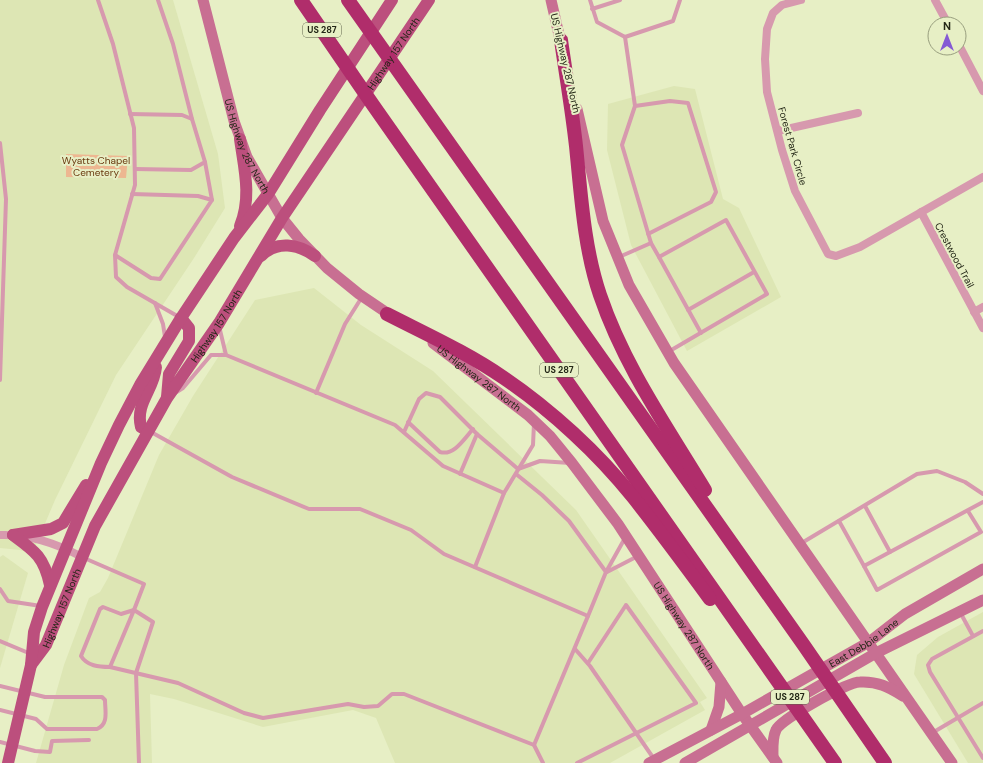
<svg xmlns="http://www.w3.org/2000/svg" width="983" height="763" font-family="'DM Sans',sans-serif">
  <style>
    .built { fill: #dde6b4 }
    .green { fill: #edb791 }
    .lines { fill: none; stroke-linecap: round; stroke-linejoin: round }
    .service { stroke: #d799ae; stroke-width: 4 }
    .minor { stroke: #d799ae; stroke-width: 8 }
    .secondary { stroke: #c86f92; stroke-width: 11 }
    .primary { stroke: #bc4f7d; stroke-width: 12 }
    .motorway { stroke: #b02d6b; stroke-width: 14 }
    .labels { text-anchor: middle; stroke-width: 4; stroke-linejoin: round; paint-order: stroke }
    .shield { fill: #e7efc5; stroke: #5e624a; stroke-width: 1 }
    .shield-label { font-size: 9px; font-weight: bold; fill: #232616 }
    .street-label { font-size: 10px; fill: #232616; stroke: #e7efc5 }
    .park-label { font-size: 10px; fill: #69380e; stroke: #e7efc5 }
  </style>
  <rect width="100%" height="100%" fill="#e7efc5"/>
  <!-- built -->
  <g class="built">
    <path d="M0 0H173L218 154 225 208 194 258 116 375 55 500 32 554 20 550 0 548Z"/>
    <path d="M674 86 695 89 723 199 739 208 781 297 687 351 631 245 607 150 608 104Z"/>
    <path d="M314 288 361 325 433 371 576 510 707 698 700 702 705 710 610 763H395L376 718 353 710 263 727 174 699 150 694 152 763H36L64 665 89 598 100 592 108 578 159 455 193 396 255 300Z"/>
    <path d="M3 555 28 573 0 668V557Z"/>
    <path d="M983 612V763H968L914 674 917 655 938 637Z"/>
  </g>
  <!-- green -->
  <path class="green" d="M66 154 128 156 126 178 66 177Z"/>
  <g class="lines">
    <!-- service -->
    <g class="service">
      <path d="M98 0 113 44 134 128 135 185 115 255 116 277 127 287 179 317"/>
      <path d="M158 0 173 44 192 119"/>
      <path d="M590 0 597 22 625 37 673 21 680 0"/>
      <path d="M592 9 620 0"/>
      <path d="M625 37 635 106"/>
      <path d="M130 114 182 115 192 119 205 162 191 170 135 169"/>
      <path d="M0 143 6 199 0 380"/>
      <path d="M205 162 212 200"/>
      <path d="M648 234 711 202 716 192 688 103 670 101 635 106 622 145 651 243"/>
      <path d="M115 255 151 278 160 279 212 200 198 196 132 194"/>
      <path d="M619 257 651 243 659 257 726 220 767 294 668 352"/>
      <path d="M659 257 701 333"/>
      <path d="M155 303 163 324 165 337"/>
      <path d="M688 310 754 272"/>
      <path d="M219 326 226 355"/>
      <path d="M175 393 183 388 211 355H226L395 425 443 466 504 493"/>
      <path d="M316 393 345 324 362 297"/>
      <path d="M408 422 440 452C454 456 464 439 473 429"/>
      <path d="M151 432 232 477 309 509H360L411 530 444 554 588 616 606 572 625 538"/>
      <path d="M404 432 419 399 426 393 440 397 477 434 460 474"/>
      <path d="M477 434 518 469"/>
      <path d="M518 469 540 461 570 463"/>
      <path d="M516 474 542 495 569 521 606 572"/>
      <path d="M839 521 864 566 890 552 865 506"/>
      <path d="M800 544 917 474 937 471 965 482 983 494"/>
      <path d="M890 552 983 502"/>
      <path d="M84 558 144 584 134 610 153 622 136 673 139 763"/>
      <path d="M864 566 877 590 981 532 968 511"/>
      <path d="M475 567 504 493 533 445 534 423"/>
      <path d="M607 572 638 556"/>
      <path d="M0 589 8 601 41 606"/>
      <path d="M103 607 121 614 134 610 110 667C99 667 87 666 81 656L100 609Z"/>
      <path d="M960 612 973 636"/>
      <path d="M983 631 932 659 928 665 930 672 983 758"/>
      <path d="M0 641 31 654"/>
      <path d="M575 649 590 666 654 759"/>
      <path d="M110 667 178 683 244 713 263 718 348 704 364 707 378 706 392 694H404L534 745 543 763"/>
      <path d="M0 686 45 697H102L105 700C105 711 109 724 97 729H47L36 719 0 710"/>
      <path d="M932 733 983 703"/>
      <path d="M0 742 35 751 50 752 52 741 89 740"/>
      <path d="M534 745 588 616"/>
      <path d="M577 763 696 703 626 605 588 663"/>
    </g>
    <!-- minor -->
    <g class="minor">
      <path d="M801 0 782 5 773 13 767 29 765 59 767 92 782 150 795 191 828 254 836 256 860 247 983 177"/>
      <path d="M935 0 948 24"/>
      <path d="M959 45 983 91"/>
      <path d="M778 131 858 113"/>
      <path d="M921 212 983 328"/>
      <path d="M974 312 983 307"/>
      <path d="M0 535C29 534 56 543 82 557"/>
    </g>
    <!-- secondary -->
    <g class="secondary">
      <path id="s1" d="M203 0 234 121 247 157 282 218 299 239 327 268 359 294 393 317"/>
      <path d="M551 0 562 48"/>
      <path d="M577 109 603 221 629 285 674 363 952 763"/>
      <path id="s2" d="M433 343 528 415 550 436 572 463 618 524 742 714 777 763"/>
      <path d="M711 730 719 707 721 682"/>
      <path d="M773 757C773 749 772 738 776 730 781 719 847 682 860 682 877 681 889 687 903 696"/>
      <path id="s3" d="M649 763 742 714 869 642 905 614 983 569"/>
      <path d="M685 763 876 653 983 600"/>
    </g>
    <!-- primary -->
    <g class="primary">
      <path d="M240 226C252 197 244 168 240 139"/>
      <path d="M261 256C277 240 298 244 315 256"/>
      <path d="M167 397 169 374 189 341V328L181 318"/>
      <path d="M148 431 141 427C135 403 154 390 156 367"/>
      <path d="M13 535 51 529 63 523 86 485"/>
      <path d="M13 535C35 551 44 557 50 585"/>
      <path id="s4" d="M31 665 46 645 95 526 167 398 219 323 282 218 429 0"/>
      <path d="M8 763 31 665 34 632 42 607 101 463 119 425 140 385 181 318 234 238 268 194 320 110 392 0"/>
    </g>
    <!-- motorway -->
    <g class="motorway">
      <path d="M301 0 373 105 835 763"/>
      <path d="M348 0 803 644 885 763"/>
      <path d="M561 40C566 75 572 110 576 146 581 195 584 248 600 295 624 366 667 427 705 490"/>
      <path d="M387 314C426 334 468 353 504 378 551 410 598 453 633 497 660 531 685 565 710 599"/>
    </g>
  </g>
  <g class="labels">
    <!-- shield labels -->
    <g class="shield">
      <rect x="303" y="23" width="38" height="14" rx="3"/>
      <rect x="540" y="363" width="38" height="14" rx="3"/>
      <rect x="771" y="690" width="38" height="14" rx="3"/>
    </g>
    <g class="shield-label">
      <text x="322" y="33">US 287</text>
      <text x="559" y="373">US 287</text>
      <text x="790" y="700">US 287</text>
    </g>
    <!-- street labels -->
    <g class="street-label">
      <text dy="4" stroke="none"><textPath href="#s4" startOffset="713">Highway 157 North</textPath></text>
      <text transform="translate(566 63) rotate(77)" y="4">US Highway 287 North</text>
      <text dy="4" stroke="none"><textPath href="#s1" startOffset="153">US Highway 287 North</textPath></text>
      <text transform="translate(793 146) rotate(74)" y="4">Forest Park Circle</text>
      <text transform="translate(955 255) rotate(62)" y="4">Crestwood Trail</text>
      <text dy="4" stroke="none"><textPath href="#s4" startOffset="388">Highway 157 North</textPath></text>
      <text dy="4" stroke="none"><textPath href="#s2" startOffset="58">US Highway 287 North</textPath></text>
      <text dy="4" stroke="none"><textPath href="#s4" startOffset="65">Highway 157 North</textPath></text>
      <text dy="4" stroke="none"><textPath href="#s2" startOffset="382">US Highway 287 North</textPath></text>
      <text dy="4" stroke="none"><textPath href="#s3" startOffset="246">East Debbie Lane</textPath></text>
    </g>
    <!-- park labels -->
    <g class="park-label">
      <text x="96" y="164">Wyatts Chapel<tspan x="96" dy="12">Cemetery</tspan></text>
    </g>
  </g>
  <!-- north arrow -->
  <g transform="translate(947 36)"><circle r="19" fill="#e7efc5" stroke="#999f7f"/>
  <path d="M0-3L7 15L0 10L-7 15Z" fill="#855ad4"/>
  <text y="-6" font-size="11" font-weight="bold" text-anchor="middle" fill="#232616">N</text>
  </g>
</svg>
